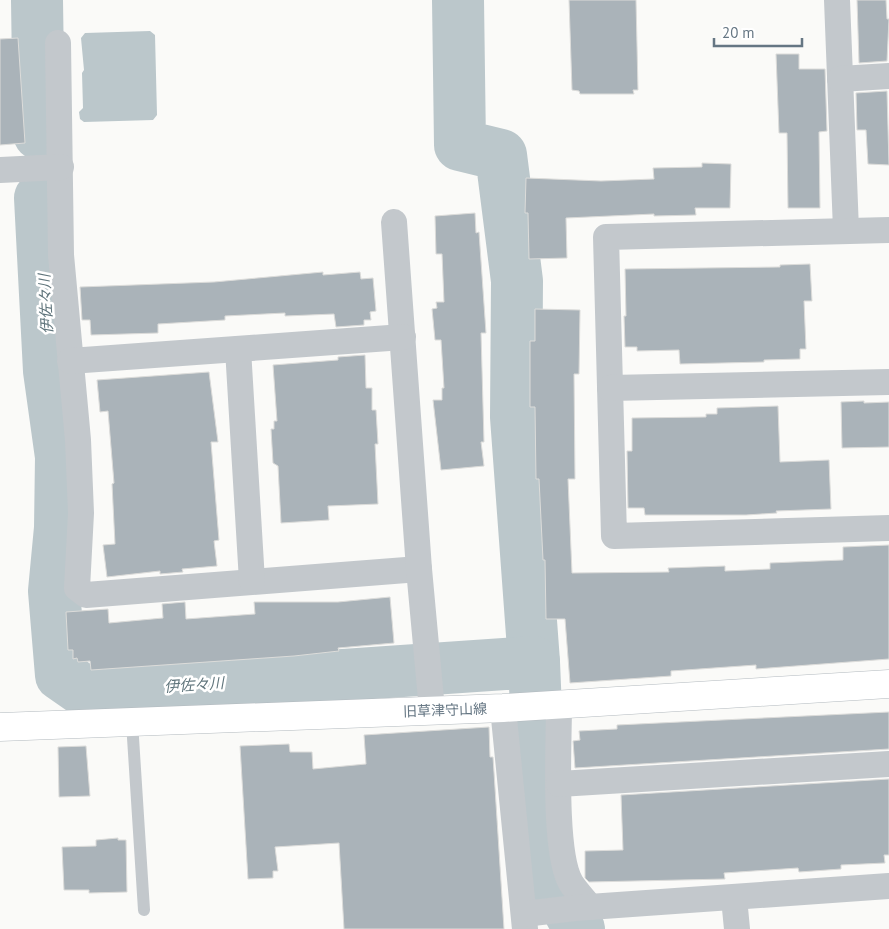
<svg xmlns="http://www.w3.org/2000/svg" width="889" height="929" font-family="'PT Sans','Noto Sans JP',sans-serif">
  <style>
    .water { fill: #bbc7cb }
    .lines { fill: none; stroke-linecap: round; stroke-linejoin: round }
    .river { stroke: #bbc7cb; stroke-width: 52 }
    .building { fill: #aab3b9; stroke: #dcdcda }
    .secondary-casing { stroke: #b3babf; stroke-width: 29 }
    .lane { stroke: #c3c8cc; stroke-width: 12 }
    .street { stroke: #c3c8cc; stroke-width: 26 }
    .secondary { stroke: #fff; stroke-width: 28 }
    .labels { text-anchor: middle; stroke-width: 5; stroke-linejoin: round; paint-order: stroke }
    .street-label { font-size: 14px; fill: #657683; stroke: #fff }
    .water-label { font-size: 15px; font-style: italic; fill: #60757c; stroke: #fff }
  </style>
  <rect width="100%" height="100%" fill="#fafaf8"/>
  <!-- water -->
  <path class="water" d="M150 31 155 35 157 115 153 120 84 122 80 119 79 112 83 108 82 73 84 70 81 38 85 33Z"/>
  <g class="lines">
    <!-- river -->
    <g class="river">
      <path d="M37 0 39 134"/>
      <path d="M458 0 460 145 501 155 517 281 516 417 534 662"/>
      <path d="M40 198 49 371 61 457 60 528 54 591 61 675 84 691 125 690 534 662 541 831 546 869 579 929"/>
    </g>
  </g>
  <!-- building -->
  <g class="building">
    <path d="M569 0H636L638 90H633L634 94H580L579 91 572 90Z"/>
    <path d="M857 0H886L887 19H889L887 61 859 63Z"/>
    <path d="M18 38 25 143 0 145V39Z"/>
    <path d="M776 54H799V69H825L827 131 819 132 820 208H788L787 133H779Z"/>
    <path d="M887 91 889 165 868 164 866 130H857L856 93Z"/>
    <path d="M702 163 731 164 730 208H695L696 215 654 216V214L566 218 567 258 529 259 528 213H525L526 178 601 181 654 179 653 168 702 167Z"/>
    <path d="M475 213 476 233 479 232 486 333H481L484 442H481L484 466 441 470 433 400H442V388H444L441 340H435L432 309 437 308 436 302H444L442 254H436L435 216Z"/>
    <path d="M810 264 812 301H804L806 349H800V359L764 360V362L680 364 679 350 637 351V347H625L624 316H626L625 269 780 267V265Z"/>
    <path d="M323 272V275L360 272 361 279 373 278 376 311 370 312 371 320H364V325L336 327 334 314 285 316V313L225 316V320L158 324V333L91 335 90 320H82L80 287 214 282Z"/>
    <path d="M535 309 580 310 579 374H574L575 479H568L572 573 669 572 668 568 725 566V571L770 569V563L843 560V547L889 545V659L756 669V665L671 671V676L570 683 565 619H546L545 560H543L539 479H536L535 407H530V341H535Z"/>
    <path d="M365 355 366 388H372V410H376L378 444H375L378 504 328 506 329 520 281 523 278 466 273 463 271 429H274V421H277L273 365 338 360V357Z"/>
    <path d="M209 372 218 442H211L219 540 214 541 217 566 182 569 183 572 160 574V571L107 577 103 545 115 544 112 484 114 483 108 411 100 412 97 380Z"/>
    <path d="M864 401V403L889 402V447L842 448 841 402Z"/>
    <path d="M778 406 780 462 829 460 831 509 776 511 777 513 746 515H645L644 508H628L627 451H632V418L706 417V414H717V408Z"/>
    <path d="M390 597 394 643 338 648 339 651 294 656 91 670 90 661 78 662 77 658 73 659V650H68L66 612 108 609 109 623 163 618 162 604 185 602 186 619 255 614 254 602H338Z"/>
    <path d="M889 712V749L575 768 573 741 580 740 579 731 617 729V725Z"/>
    <path d="M489 727 490 757H493L494 772 504 929H344L339 843 275 847 278 871H273V878L248 879 240 746 289 744 290 752H312L313 769 366 764 364 735Z"/>
    <path d="M86 746 90 796 59 797 58 747Z"/>
    <path d="M889 779V855H884L885 863 841 865V869L799 872 798 868 724 873 725 879 589 882 585 878V851L623 850 621 795Z"/>
    <path d="M118 838V840H126L127 892 89 893V890H64L62 847 96 846V840Z"/>
  </g>
  <g class="lines">
    <!-- secondary casing -->
    <g class="secondary-casing">
      <path id="secondary" d="M0 727 503 708 889 684"/>
    </g>
    <!-- lane -->
    <path class="lane" d="M132 722 144 910"/>
    <!-- street -->
    <g class="street">
      <path d="M837 0 846 230"/>
      <path d="M58 43 61 255 78 440 81 513 77 588 86 595 419 569"/>
      <path d="M840 79 889 76"/>
      <path d="M0 170 61 167"/>
      <path d="M394 222 419 569 432 710"/>
      <path d="M889 230 606 237 614 536 889 528"/>
      <path d="M238 349 252 581"/>
      <path d="M70 361 403 337"/>
      <path d="M610 388 889 382"/>
      <path d="M559 704C559 742 553 853 571 883 576 891 584 899 590 907"/>
      <path d="M503 708 525 929"/>
      <path d="M559 784 889 764"/>
      <path d="M734 898 737 929"/>
      <path d="M524 914 575 908 889 886"/>
    </g>
    <!-- secondary -->
    <use href="#secondary" class="secondary"/>
  </g>
  <g class="labels">
    <!-- street labels -->
    <g class="street-label">
      <text transform="translate(445 710) rotate(-2)" y="5">旧草津守山線</text>
    </g>
    <!-- water labels -->
    <g class="water-label">
      <text transform="translate(46 304) rotate(-93)" y="5">伊佐々川</text>
      <text transform="translate(194 685) rotate(-4)" y="5">伊佐々川</text>
    </g>
  </g>
  <!-- scale -->
  <path d="M714 38v8h88v-8" fill="none" stroke="#657683" stroke-width="2.5"/>
  <text x="722" y="38" font-size="15" fill="#657683" stroke="#ffffff" stroke-width="4" paint-order="stroke">20 m</text>
</svg>
